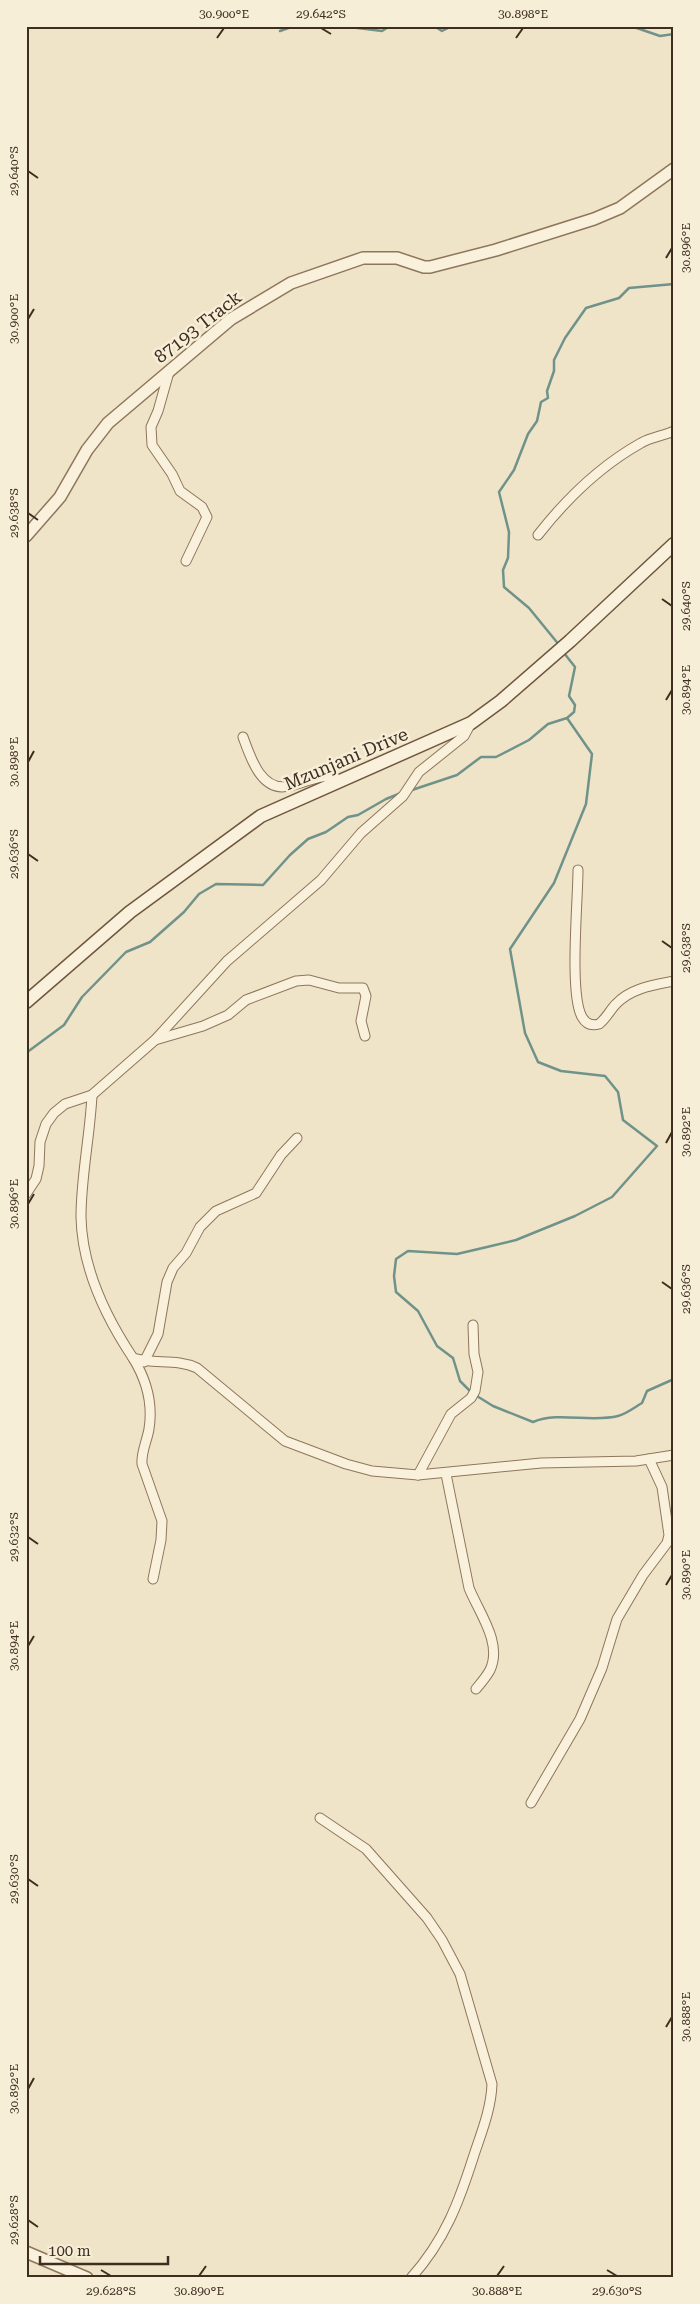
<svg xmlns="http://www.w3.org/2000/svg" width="700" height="2304" font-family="'Roboto Serif',serif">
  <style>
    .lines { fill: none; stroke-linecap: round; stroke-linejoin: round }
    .stream { stroke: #6f938a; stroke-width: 2.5 }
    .minor-casing { stroke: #8d765c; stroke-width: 11 }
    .tertiary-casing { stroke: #8d765c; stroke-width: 14 }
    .secondary-casing { stroke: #6f573f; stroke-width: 15 }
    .minor { stroke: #faf1dc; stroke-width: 9 }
    .tertiary { stroke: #faf1dc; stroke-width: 11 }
    .secondary { stroke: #faf1dc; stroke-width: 12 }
    .ticks { fill: none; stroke: #3d2e20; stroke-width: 2 }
    .labels { text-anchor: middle; stroke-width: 5; stroke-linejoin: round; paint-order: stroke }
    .street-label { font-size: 18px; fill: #3d2e20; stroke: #f7eed8 }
    .neatline { fill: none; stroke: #3d2e20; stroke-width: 2 }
    .ticks-label { font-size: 12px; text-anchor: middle; fill: #3d2e20 }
  </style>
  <rect width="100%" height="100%" fill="#f0e4c8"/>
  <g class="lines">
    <!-- stream -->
    <g class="stream">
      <path d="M341 26 382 31 390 26"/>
      <path d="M434 26 442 31 452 26"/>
      <path d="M482 26H487"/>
      <path d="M631 26 660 36 674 34"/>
      <path d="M280 31 294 26"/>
      <path d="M560 646 529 608 504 587 503 570 508 558 509 532 499 492 514 470 528 434 537 421 541 402 548 398 547 391 554 371V360L565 338 586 308 619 298 629 288 674 284"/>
      <path d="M567 718 592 754 586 804 554 883 510 949 525 1033 538 1062 561 1071 605 1076 618 1092 623 1120 657 1146 612 1197 575 1216 516 1240 487 1247 457 1254 408 1251 396 1259 394 1276 396 1292 418 1311 437 1346 453 1358 460 1381 472 1393 493 1406 533 1422C559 1411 590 1423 618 1416 626 1414 635 1407 642 1403L647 1391 674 1379"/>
      <path d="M409 791 457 775 481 757H496L529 740 548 724 567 718 574 712 575 705 569 696 575 667 564 653"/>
      <path d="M26 1053 64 1025 82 997 126 952 150 942 184 912 199 894 216 884 263 885 290 855 308 839 326 832 348 817 358 815 386 799 401 793"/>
    </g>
    <!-- minor casing -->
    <g class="minor-casing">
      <g id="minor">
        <path d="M169 372 158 411 151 427 152 445 172 474 180 491 202 507 207 517 186 561"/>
        <path d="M538 535C567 498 600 466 641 443 651 437 663 436 674 431"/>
        <path d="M243 737C250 756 261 793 289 786 305 783 317 775 334 776L338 782"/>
        <path d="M578 870C578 901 569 994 582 1017 586 1024 592 1026 599 1024 606 1019 610 1010 616 1004 631 988 654 985 674 981"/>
        <path d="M155 1040 203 1026 228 1015 246 1000 296 981 309 980 339 988H363L366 996 361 1021 365 1036"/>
        <path d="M92 1095C90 1136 81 1176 81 1217 82 1268 105 1316 133 1358"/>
        <path d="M26 1194 36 1179 39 1166 40 1142 46 1124 54 1113 65 1104 92 1095 155 1040 227 961 321 880 361 833 403 796 419 772 464 736 471 723"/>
        <path d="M144 1362 158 1334 167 1282 173 1268 186 1253 200 1227 216 1211 256 1193 281 1155 297 1138"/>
        <path d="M446 1474 469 1588C478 1611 503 1643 490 1670 487 1676 481 1683 476 1689"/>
        <path d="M418 1475 451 1414 471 1398 475 1391 478 1372 474 1354 473 1325"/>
        <path d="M153 1579 161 1540 162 1521 142 1464C141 1452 147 1441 149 1429 153 1404 146 1379 133 1358 154 1365 176 1358 197 1368L285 1441 346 1464 372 1471 418 1475 541 1463 636 1461 674 1455"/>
        <path d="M531 1803 580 1719 602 1668 617 1619 643 1575 667 1543 669 1535 662 1487 649 1459"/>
        <path d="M320 1818 366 1849 427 1918 442 1940 460 1974 492 2084C491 2109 482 2131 474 2155 459 2202 445 2240 411 2278"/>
      </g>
    </g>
    <!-- tertiary casing -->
    <g class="tertiary-casing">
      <g id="tertiary">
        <path d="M26 536 60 497 87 450 108 423 231 319 291 283 363 258H397L424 267H430L496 250 594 219 620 208 674 169"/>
        <path d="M26 2252 87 2278"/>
      </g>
    </g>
    <!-- secondary casing -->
    <g class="secondary-casing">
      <path id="secondary" d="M26 1002 130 912 261 816 471 723 501 701 570 641 674 544"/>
    </g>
    <!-- minor -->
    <use href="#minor" class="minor"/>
    <!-- tertiary -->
    <use href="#tertiary" class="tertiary"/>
    <!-- secondary -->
    <use href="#secondary" class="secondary"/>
  </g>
  <!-- ticks -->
  <path class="ticks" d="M321 28 331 34M217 38 224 28M516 38 523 28M28 171 38 178M666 258 672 248M28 319 34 309M28 513 38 520M662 599 672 606M666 700 672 690M28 762 34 751M28 854 38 861M662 941 672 948M666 1143 672 1132M28 1204 34 1194M662 1282 672 1289M28 1537 38 1544M666 1585 672 1575M28 1646 34 1636M28 1879 38 1886M666 2027 672 2017M28 2089 34 2078M28 2220 38 2227M101 2270 111 2276M607 2270 617 2276M199 2276 206 2266M497 2276 504 2266"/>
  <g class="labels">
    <!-- street labels -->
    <g class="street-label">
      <text transform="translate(198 327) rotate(-38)" y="6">87193 Track</text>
      <text transform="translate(346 759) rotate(-23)" y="6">Mzunjani Drive</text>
    </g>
  </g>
  <!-- border -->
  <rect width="700" height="2304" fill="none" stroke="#f7eed8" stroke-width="55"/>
  <!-- scale -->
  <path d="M40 2256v8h128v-8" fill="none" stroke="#3d2e20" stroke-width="2.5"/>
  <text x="48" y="2256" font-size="15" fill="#3d2e20" stroke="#f7eed8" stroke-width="4" paint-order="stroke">100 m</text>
  <rect x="28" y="28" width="644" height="2248" class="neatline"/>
  <g class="ticks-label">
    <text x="224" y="18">30.900°E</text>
    <text x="321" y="18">29.642°S</text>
    <text x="523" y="18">30.898°E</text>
    <text transform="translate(14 171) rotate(-90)" y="4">29.640°S</text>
    <text transform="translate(686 248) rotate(-90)" y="4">30.896°E</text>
    <text transform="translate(14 319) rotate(-90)" y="4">30.900°E</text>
    <text transform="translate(14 513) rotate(-90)" y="4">29.638°S</text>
    <text transform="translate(686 606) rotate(-90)" y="4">29.640°S</text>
    <text transform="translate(686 690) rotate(-90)" y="4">30.894°E</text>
    <text transform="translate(14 762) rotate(-90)" y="4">30.898°E</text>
    <text transform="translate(14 854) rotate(-90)" y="4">29.636°S</text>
    <text transform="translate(686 948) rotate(-90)" y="4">29.638°S</text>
    <text transform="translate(686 1132) rotate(-90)" y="4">30.892°E</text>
    <text transform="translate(14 1204) rotate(-90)" y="4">30.896°E</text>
    <text transform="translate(686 1289) rotate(-90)" y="4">29.636°S</text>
    <text transform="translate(14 1537) rotate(-90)" y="4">29.632°S</text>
    <text transform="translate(686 1575) rotate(-90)" y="4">30.890°E</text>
    <text transform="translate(14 1646) rotate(-90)" y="4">30.894°E</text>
    <text transform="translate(14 1879) rotate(-90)" y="4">29.630°S</text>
    <text transform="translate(686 2017) rotate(-90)" y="4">30.888°E</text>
    <text transform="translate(14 2089) rotate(-90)" y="4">30.892°E</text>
    <text transform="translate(14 2220) rotate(-90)" y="4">29.628°S</text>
    <text x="111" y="2295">29.628°S</text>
    <text x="199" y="2295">30.890°E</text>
    <text x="497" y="2295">30.888°E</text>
    <text x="617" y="2295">29.630°S</text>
  </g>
</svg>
